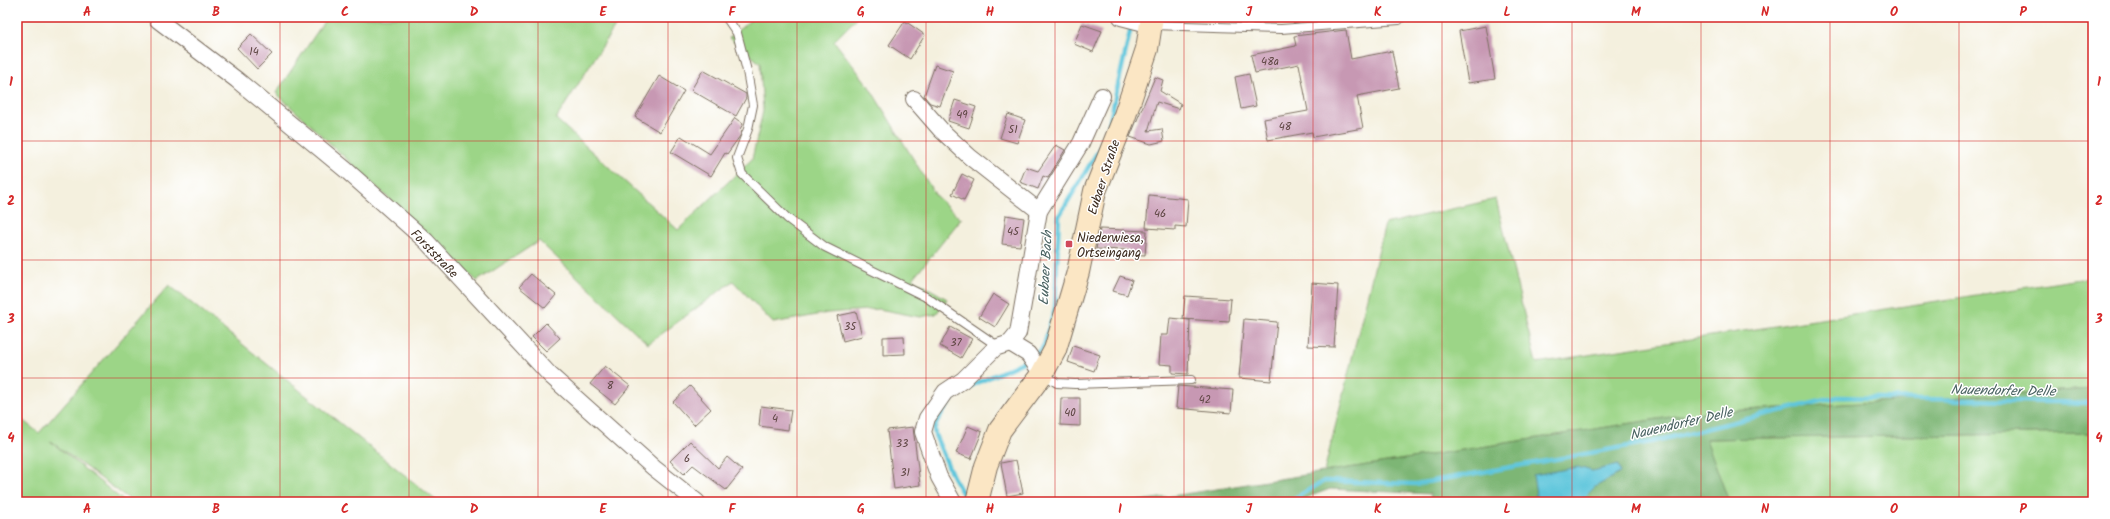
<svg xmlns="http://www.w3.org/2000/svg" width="2110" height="519" font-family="Kalam,sans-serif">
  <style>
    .green { fill: #9cd587; stroke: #6c8052 }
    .forest { fill: #7db674; stroke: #5c7049 }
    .water { fill: #5fc6dc; stroke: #4d787d }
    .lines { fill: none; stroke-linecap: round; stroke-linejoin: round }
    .stream { stroke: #5fc6dc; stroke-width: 4.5 }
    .building { fill: #c798b3 }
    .lane-casing { stroke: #7c6f61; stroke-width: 10 }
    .street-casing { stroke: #7c6f61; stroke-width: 18 }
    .secondary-casing { stroke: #7c6f61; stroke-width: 24 }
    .lane { stroke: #fff; stroke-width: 8 }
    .street { stroke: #fff; stroke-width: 16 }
    .secondary { stroke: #fbe6c4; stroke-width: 22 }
    .grid { fill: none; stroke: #d62828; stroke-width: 1; stroke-opacity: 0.55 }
    .poi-dot { fill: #d1495b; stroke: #fff; stroke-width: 1.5 }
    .labels { text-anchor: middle; stroke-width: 3; stroke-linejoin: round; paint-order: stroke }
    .number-label { font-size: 11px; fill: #5e4643 }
    .street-label { font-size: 13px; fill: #3b2a1e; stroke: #fff }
    .poi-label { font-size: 13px; fill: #3b2a1e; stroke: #fff; text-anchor: start }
    .water-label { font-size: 14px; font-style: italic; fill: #486160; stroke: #fff }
    .neatline { fill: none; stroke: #d62828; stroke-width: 1.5 }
    .grid-label { font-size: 13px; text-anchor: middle; font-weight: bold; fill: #d62828 }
  </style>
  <rect width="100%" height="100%" fill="#fff"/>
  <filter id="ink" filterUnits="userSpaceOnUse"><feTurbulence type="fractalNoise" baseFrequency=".025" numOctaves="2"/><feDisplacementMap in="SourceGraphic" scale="8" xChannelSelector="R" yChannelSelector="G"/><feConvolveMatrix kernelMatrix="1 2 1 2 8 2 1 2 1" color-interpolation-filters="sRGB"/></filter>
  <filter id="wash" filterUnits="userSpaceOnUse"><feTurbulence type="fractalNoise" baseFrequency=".012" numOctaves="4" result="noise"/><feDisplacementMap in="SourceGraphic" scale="16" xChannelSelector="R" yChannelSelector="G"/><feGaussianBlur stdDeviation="0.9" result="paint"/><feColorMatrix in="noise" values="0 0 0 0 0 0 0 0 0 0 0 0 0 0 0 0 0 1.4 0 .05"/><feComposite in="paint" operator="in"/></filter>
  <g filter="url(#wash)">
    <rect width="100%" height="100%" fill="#f4f0de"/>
    <!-- green -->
    <g class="green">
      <path d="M327 17H621L556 119 678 230 752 159 763 111 760 63 729 38 754 17H858L834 41 868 85 936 196 961 219 913 279 947 299 936 314 920 317 879 309 828 313 773 323 733 281 648 344 539 241 477 281 276 93Z"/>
      <path d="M1496 199 1536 363 2093 277V389L1696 413 1324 472 1385 224Z"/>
      <path d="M169 285 438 502H133L50 441 125 502H17V416L39 433Z"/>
      <path d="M2093 433V502H1729L1705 439Z"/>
    </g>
    <!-- forest -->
    <path class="forest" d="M2093 389V433L1706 439 1729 502H1431L1430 494 1330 489 1295 502H1134L1696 413Z"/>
    <!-- water -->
    <path class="water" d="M1618 465 1620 473 1595 487 1582 500 1569 502H1537L1533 475 1578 467 1592 471Z"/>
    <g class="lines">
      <!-- stream -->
      <g class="stream">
        <path d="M1107 134 1132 23"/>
        <path d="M963 494 953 477 935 435 934 429 939 418 954 396 962 390 1021 363 1040 351 1044 345 1055 308 1059 216 1104 141"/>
        <path d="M1280 502 1290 501 1324 481 1416 484 1651 442 1838 397 2093 403"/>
      </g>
    </g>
    <g id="blocks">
      <!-- building -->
      <g class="building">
        <path d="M905 21 925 35 910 59 889 45Z"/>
        <path d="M1082 24 1102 31 1093 52 1074 44Z"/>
        <path d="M1486 26 1495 79 1468 83 1459 31Z"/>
        <path d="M1346 30 1351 59 1392 51 1399 88 1357 96 1363 128 1313 137 1312 132 1268 140 1264 119 1308 111 1299 64 1255 73 1251 55 1296 46 1294 36Z"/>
        <path d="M251 34 272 54 257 69 237 48Z"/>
        <path d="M935 65 953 71 940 106 930 103 924 96Z"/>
        <path d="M703 70 746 94V98L736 116 691 90Z"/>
        <path d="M1249 74 1256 106 1241 109 1235 77Z"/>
        <path d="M659 76 684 91 660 132 635 117Z"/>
        <path d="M1155 77 1163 80 1160 91 1181 104 1179 109 1157 102 1148 131 1162 129 1164 141 1151 144 1130 137Z"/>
        <path d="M955 100 976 107 969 128 948 121Z"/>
        <path d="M1008 114 1025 120 1017 143 1000 138Z"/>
        <path d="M735 118 743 124 740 129 742 131 740 136 727 154 725 153 711 176 671 152 681 136 710 154Z"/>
        <path d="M1056 145 1065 150 1048 178 1043 176 1038 189 1020 182 1026 167 1038 171Z"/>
        <path d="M962 174 974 180 964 200 952 194Z"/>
        <path d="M1149 195 1188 199 1186 227 1175 226V230L1146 228Z"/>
        <path d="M1006 215 1024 218 1020 246 1002 244Z"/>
        <path d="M1100 229 1147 231 1145 255 1129 254V250L1096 249Z"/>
        <path d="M531 274 556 295 545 308 519 287Z"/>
        <path d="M1120 276 1132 280 1127 295 1113 291Z"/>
        <path d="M1312 283 1338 285 1334 347 1308 346Z"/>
        <path d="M993 294 1009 304 995 327 979 317Z"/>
        <path d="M1185 296 1231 299 1229 322 1183 319Z"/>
        <path d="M856 312 862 336 843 341 837 316Z"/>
        <path d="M1170 318 1190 320 1188 374 1172 373V365L1159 364 1161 335H1168Z"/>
        <path d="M1244 319 1277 322 1271 381 1239 378Z"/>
        <path d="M546 323 560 338 546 351 532 337Z"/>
        <path d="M950 327 972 339 961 358 940 346Z"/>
        <path d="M904 336 905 354 883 355V337Z"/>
        <path d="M1073 346 1100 355 1094 371 1068 362Z"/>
        <path d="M605 366 630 386 615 404 590 384Z"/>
        <path d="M690 386 711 409 694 425 673 402Z"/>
        <path d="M1178 386 1233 390 1231 413 1176 408Z"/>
        <path d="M1061 398H1080V426L1060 425Z"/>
        <path d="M761 406 791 410 788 430 759 426Z"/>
        <path d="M968 426 982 432 971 459 956 453Z"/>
        <path d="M913 427 920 485 894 489 887 430Z"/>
        <path d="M690 441 718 468 727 457 742 470 726 490 693 465 684 474 670 461Z"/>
        <path d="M1016 460 1023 493 1007 496 1001 463Z"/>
      </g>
    </g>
  </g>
  <g filter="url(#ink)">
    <use href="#blocks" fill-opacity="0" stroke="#7c6f61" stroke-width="1"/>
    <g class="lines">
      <!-- lane casing -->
      <g class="lane-casing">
        <g id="lane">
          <path d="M726 17 737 33 747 71 753 105 748 129 737 158 742 174 787 218 825 247 926 297 999 347"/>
          <path d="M1152 25 1281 29 1399 20"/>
          <path d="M1043 374 1057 383 1075 384 1191 380"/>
        </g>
      </g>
      <!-- street casing -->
      <g class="street-casing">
        <g id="street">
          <path d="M1121 17 1152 25"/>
          <path d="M158 20 237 80 346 170 426 241 550 375 654 468 697 502"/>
          <path d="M914 99 941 130 970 157 1039 211"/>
          <path d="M1010 343 1028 354 1042 374"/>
          <path d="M953 502 939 477 923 432 927 418 945 392 963 380 995 348 1010 343 1018 333 1039 211 1081 143 1102 96"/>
        </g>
      </g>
      <!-- secondary casing -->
      <g class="secondary-casing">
        <path id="secondary" d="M977 502 986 466 1000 430 1042 374 1055 350 1078 272 1095 191 1123 121 1147 49 1152 17"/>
      </g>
      <!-- lane -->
      <use href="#lane" class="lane"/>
      <!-- street -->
      <use href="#street" class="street"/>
      <!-- secondary -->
      <use href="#secondary" class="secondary"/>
    </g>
  </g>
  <!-- grid -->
  <path class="grid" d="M151 17V502M280 17V502M409 17V502M538 17V502M668 17V502M797 17V502M926 17V502M1055 17V502M1184 17V502M1313 17V502M1442 17V502M1572 17V502M1701 17V502M1830 17V502M1959 17V502M17 141H2093M17 260H2093M17 378H2093"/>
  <!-- markers -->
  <rect class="poi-dot" x="1065" y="240" width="8" height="8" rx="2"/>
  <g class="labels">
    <!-- number labels -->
    <g class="number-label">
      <text x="254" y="55">14</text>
      <text x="1270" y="65">48a</text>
      <text x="962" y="118">49</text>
      <text x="1285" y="130">48</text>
      <text x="1013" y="133">51</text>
      <text x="1160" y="217">46</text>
      <text x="1013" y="235">45</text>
      <text x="850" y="330">35</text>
      <text x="956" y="346">37</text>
      <text x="610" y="389">8</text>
      <text x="1205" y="403">42</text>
      <text x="1070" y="416">40</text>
      <text x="775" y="422">4</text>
      <text x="902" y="447">33</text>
      <text x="687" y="462">6</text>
      <text x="905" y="476">31</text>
    </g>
    <!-- street labels -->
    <g class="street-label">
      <text transform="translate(1103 177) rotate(-72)" y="5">Eubaer Straße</text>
      <text transform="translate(435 253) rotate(46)" y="5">Forststraße</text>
    </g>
    <!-- poi labels -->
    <g class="poi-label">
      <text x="1077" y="242">Niederwiesa,<tspan x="1077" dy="15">Ortseingang</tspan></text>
    </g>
    <!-- water labels -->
    <g class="water-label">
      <text transform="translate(1045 268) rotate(-87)" y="5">Eubaer Bach</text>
      <text transform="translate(2003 390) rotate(1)" y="5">Nauendorfer Delle</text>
      <text transform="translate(1681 423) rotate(-13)" y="5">Nauendorfer Delle</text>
    </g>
  </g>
  <!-- margin -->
  <rect width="2110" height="519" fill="none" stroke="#fff" stroke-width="44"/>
  <rect x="22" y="22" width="2066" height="475" class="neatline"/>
  <g class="grid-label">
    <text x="87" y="16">A</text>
    <text x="216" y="16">B</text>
    <text x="345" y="16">C</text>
    <text x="474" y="16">D</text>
    <text x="603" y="16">E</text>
    <text x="732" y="16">F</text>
    <text x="861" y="16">G</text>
    <text x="990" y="16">H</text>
    <text x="1120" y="16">I</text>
    <text x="1249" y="16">J</text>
    <text x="1378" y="16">K</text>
    <text x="1507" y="16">L</text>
    <text x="1636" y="16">M</text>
    <text x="1765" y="16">N</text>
    <text x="1894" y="16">O</text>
    <text x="2023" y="16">P</text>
    <text x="11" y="86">1</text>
    <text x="2099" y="86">1</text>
    <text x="11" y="205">2</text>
    <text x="2099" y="205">2</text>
    <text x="11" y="323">3</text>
    <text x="2099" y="323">3</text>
    <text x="11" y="442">4</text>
    <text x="2099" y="442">4</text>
    <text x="87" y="513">A</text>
    <text x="216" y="513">B</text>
    <text x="345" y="513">C</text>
    <text x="474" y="513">D</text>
    <text x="603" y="513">E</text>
    <text x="732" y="513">F</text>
    <text x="861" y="513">G</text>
    <text x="990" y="513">H</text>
    <text x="1120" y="513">I</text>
    <text x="1249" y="513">J</text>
    <text x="1378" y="513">K</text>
    <text x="1507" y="513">L</text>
    <text x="1636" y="513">M</text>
    <text x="1765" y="513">N</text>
    <text x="1894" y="513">O</text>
    <text x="2023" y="513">P</text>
  </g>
</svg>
